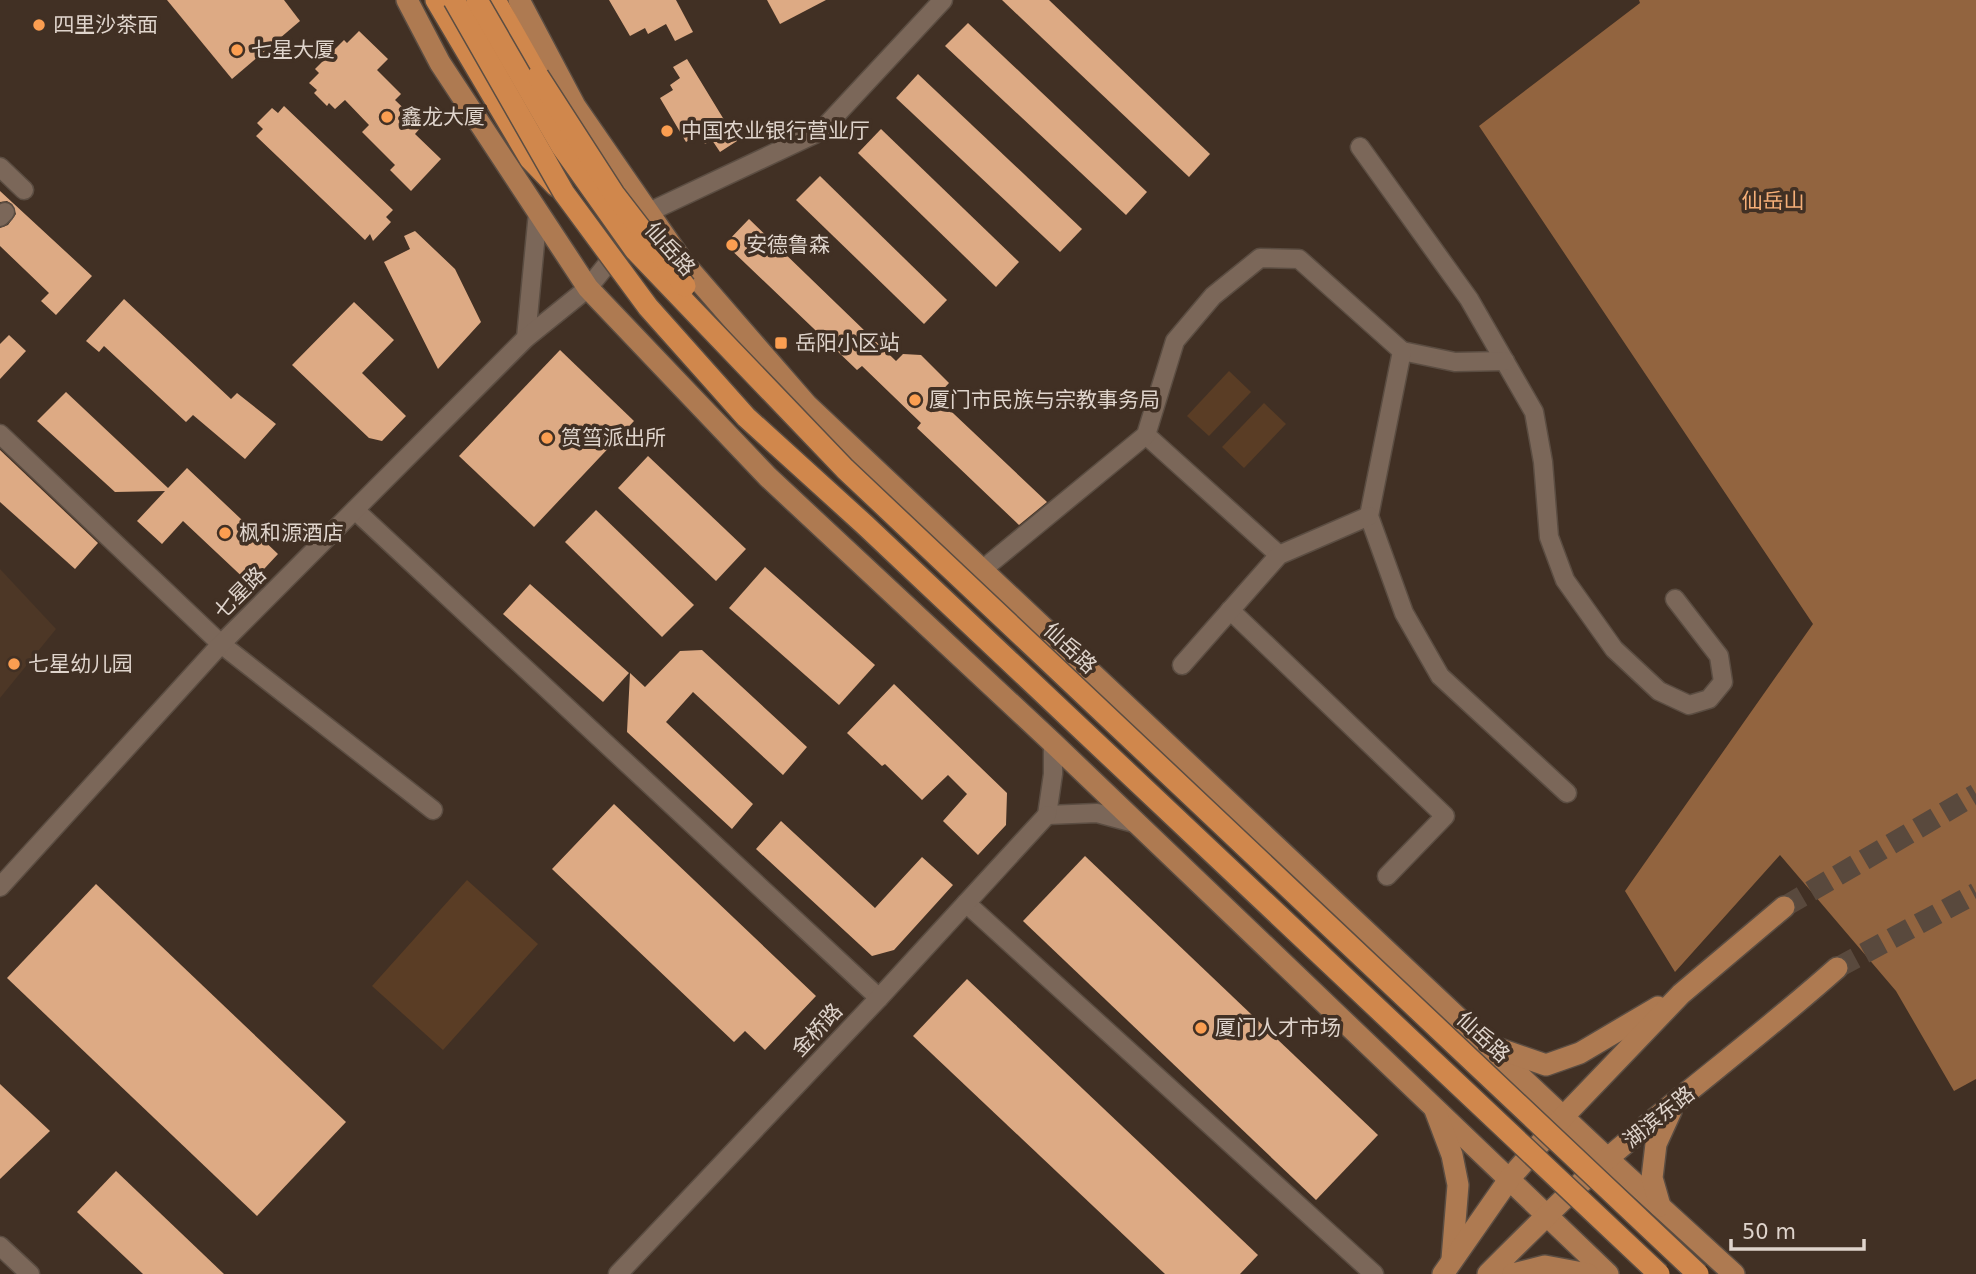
<svg xmlns="http://www.w3.org/2000/svg" width="1976" height="1274" font-family="'DejaVu Sans','Noto Sans SC',sans-serif">
  <style>
    .built { fill: #4d3726 }
    .green { fill: #5a3d25 }
    .forest { fill: #92643f }
    .building { fill: #ddaa84 }
    .lines { fill: none; stroke-linecap: round; stroke-linejoin: round }
    .major-tunnel { stroke: #59493d; stroke-width: 21; stroke-dasharray: 21 10; stroke-linecap: butt }
    .minor-casing { stroke: #5b4d42; stroke-width: 21 }
    .major-casing { stroke: #5b4d42; stroke-width: 24 }
    .highway-casing { stroke: #5b4d42; stroke-width: 24 }
    .minor { stroke: #7b6759; stroke-width: 18 }
    .major { stroke: #ae7a51; stroke-width: 21 }
    .highway { stroke: #d0874c; stroke-width: 21 }
    .highway-bridge-casing { stroke: #5b4d42; stroke-width: 24; stroke-linecap: butt }
    .highway-bridge { stroke: #d0874c; stroke-width: 21 }
    .poi-dot { fill: #fb9e51; stroke: #413024; stroke-width: 2.5 }
    .labels { text-anchor: middle; stroke-width: 7; stroke-linejoin: round; paint-order: stroke }
    .poi-label { font-size: 21px; fill: #dfd4cc; stroke: #413024; text-anchor: start }
    .park-label { font-size: 21px; fill: #f6af78; stroke: #413024 }
    .street-label { font-size: 21px; fill: #dfd4cc; stroke: #413024 }
  </style>
  <rect width="100%" height="100%" fill="#413024"/>
  <!-- built -->
  <path class="built" d="M0 569 56 629 0 698Z"/>
  <!-- green -->
  <g class="green">
    <path d="M1229 371 1251 392 1209 436 1187 416Z"/>
    <path d="M1264 403 1286 424 1244 468 1222 447Z"/>
    <path d="M467 880 538 944 443 1050 372 986Z"/>
  </g>
  <!-- forest -->
  <path class="forest" d="M1639 0H1976V1079L1954 1091 1896 991 1780 855 1675 972 1625 891 1813 624 1479 126 1640 3Z"/>
  <!-- building -->
  <g class="building">
    <path d="M167 0H284L300 21 232 79Z"/>
    <path d="M609 0H676L693 32 675 41 666 24 648 34 645 28 630 36Z"/>
    <path d="M767 0H826L780 24Z"/>
    <path d="M1002 0H1049L1210 154 1189 177Z"/>
    <path d="M968 23 1147 192 1126 215 945 46Z"/>
    <path d="M359 31 388 59 377 70 401 94 395 100 422 126 415 134 441 159 411 191 390 170 395 165 362 132 369 125 345 100 335 109 329 103 327 106 314 93 317 90 309 83 319 73 315 69 344 40 347 43Z"/>
    <path d="M687 59 737 141 720 152 712 140 705 144 699 134 686 142 660 98 673 90 670 85 680 78 673 67Z"/>
    <path d="M918 74 1082 229 1060 252 896 98Z"/>
    <path d="M284 106 393 210 386 217 391 222 373 241 370 234 365 240 256 136 263 129 257 123 272 108 278 113Z"/>
    <path d="M881 129 1019 262 996 287 858 153Z"/>
    <path d="M820 176 947 300 924 324 796 200Z"/>
    <path d="M0 191 92 276 56 315 41 301 49 293 0 246V228L8 225 16 214 12 204 7 201 0 202Z"/>
    <path d="M749 219 896 361 903 354 921 355 949 383 936 397 1047 502 1019 525 955 464 917 428 921 423 862 366 857 370 725 244Z"/>
    <path d="M415 231 455 269 481 322 438 369 384 262 410 249 404 236Z"/>
    <path d="M124 299 231 399 237 393 276 424 245 459 193 415 186 422 104 346 99 352 86 341Z"/>
    <path d="M354 302 394 340 362 373 406 416 382 441 369 438 292 365Z"/>
    <path d="M9 335 26 351 0 379V344Z"/>
    <path d="M560 350 634 421 534 527 459 456Z"/>
    <path d="M66 392 168 488 187 468 278 554 250 584 183 521 162 544 137 521 165 491 115 492 37 421Z"/>
    <path d="M0 450 98 543 75 569 0 502Z"/>
    <path d="M648 456 746 549 716 581 618 488Z"/>
    <path d="M596 510 694 605 662 637 565 542Z"/>
    <path d="M765 567 875 665 839 705 729 608Z"/>
    <path d="M530 584 629 673 603 702 503 614Z"/>
    <path d="M702 650 807 747 783 775 693 692 666 722 753 804 732 829 627 732 630 673 645 687 680 651Z"/>
    <path d="M894 684 1007 793 1006 825 978 855 943 821 967 794 948 775 922 800 885 764 882 766 847 733Z"/>
    <path d="M614 804 816 996 765 1050 745 1031 734 1042 552 869Z"/>
    <path d="M781 821 875 908 922 857 953 885 894 950 872 956 756 849Z"/>
    <path d="M1085 856 1378 1135 1316 1200 1023 921Z"/>
    <path d="M96 884 346 1122 257 1216 7 978Z"/>
    <path d="M967 979 1258 1255 1240 1274H1165L913 1036Z"/>
    <path d="M0 1084 50 1131 0 1179Z"/>
    <path d="M116 1171 224 1274H143L77 1212Z"/>
  </g>
  <g class="lines">
    <!-- major-tunnel -->
    <g class="major-tunnel">
      <path d="M1784 907 1976 794"/>
      <path d="M1837 968 1976 893"/>
    </g>
    <!-- minor casing -->
    <g class="minor-casing">
      <g id="minor">
        <path d="M1360 147 1469 299 1534 412 1543 462 1549 537 1565 580 1614 649 1659 691 1689 705 1709 699 1723 682 1719 656 1675 599"/>
        <path d="M0 167 24 190"/>
        <path d="M0 217 5 212"/>
        <path d="M526 338 538 212"/>
        <path d="M1402 351 1455 362 1505 361"/>
        <path d="M0 434 221 644 433 810"/>
        <path d="M1146 435 1279 555"/>
        <path d="M355 510 879 998"/>
        <path d="M982 570 1146 435 1175 341 1213 296 1260 258 1299 259 1402 351 1369 516 1404 613 1440 676 1567 793"/>
        <path d="M1230 610 1445 816 1387 876"/>
        <path d="M1182 665 1279 555 1369 516"/>
        <path d="M1047 815 1097 813 1138 824"/>
        <path d="M1047 815 1053 774V743"/>
        <path d="M0 887 221 644 526 338 588 288 649 212 821 131 943 0"/>
        <path d="M966 903 1374 1274"/>
        <path d="M0 1246 30 1274"/>
        <path d="M618 1274 879 998 1047 815"/>
      </g>
    </g>
    <!-- major casing -->
    <g class="major-casing">
      <g id="major">
        <path d="M407 0 440 63 588 288 768 477 1053 743 1608 1274"/>
        <path d="M519 0 575 106 682 261 807 405 1608 1159 1734 1274"/>
        <path d="M1494 1047 1546 1065 1580 1053 1658 1007"/>
        <path d="M1435 1110 1452 1155 1458 1185 1452 1259"/>
        <path d="M1660 1206 1652 1178 1656 1144 1671 1111"/>
        <path d="M1443 1274 1510 1178 1564 1116 1681 994 1784 907"/>
        <path d="M1488 1274C1527 1235 1566 1195 1607 1159 1682 1094 1763 1034 1837 968"/>
        <path d="M1513 1274 1545 1266 1588 1274"/>
      </g>
    </g>
    <!-- highway casing -->
    <g class="highway-casing">
      <g id="highway">
        <path d="M436 0 530 159 556 186"/>
        <path d="M495 0 538 76"/>
      </g>
    </g>
    <!-- minor -->
    <use href="#minor" class="minor"/>
    <!-- major -->
    <use href="#major" class="major"/>
    <!-- highway -->
    <use href="#highway" class="highway"/>
    <!-- highway-bridge casing -->
    <g class="highway-bridge-casing">
      <g id="highway-bridge">
        <path d="M454 0 564 193 648 307 746 417 865 525 1659 1274"/>
        <path d="M477 0 562 147 635 250 845 469 1698 1274"/>
        <path d="M538 76 614 194 685 286"/>
      </g>
    </g>
    <!-- highway-bridge -->
    <use href="#highway-bridge" class="highway-bridge"/>
  </g>
  <!-- markers -->
  <g class="poi-dot">
    <circle cx="39" cy="25" r="7"/>
    <circle cx="237" cy="50" r="7"/>
    <circle cx="387" cy="117" r="7"/>
    <circle cx="667" cy="131" r="7"/>
    <circle cx="732" cy="245" r="7"/>
    <rect x="774" y="336" width="14" height="14" rx="3.5"/>
    <circle cx="915" cy="400" r="7"/>
    <circle cx="547" cy="438" r="7"/>
    <circle cx="225" cy="533" r="7"/>
    <circle cx="14" cy="664" r="7"/>
    <circle cx="1201" cy="1028" r="7"/>
  </g>
  <g class="labels">
    <!-- poi labels -->
    <g class="poi-label">
      <text x="53" y="32">四里沙茶面</text>
      <text x="251" y="57">七星大厦</text>
      <text x="401" y="124">鑫龙大厦</text>
      <text x="681" y="138">中国农业银行营业厅</text>
      <text x="746" y="252">安德鲁森</text>
      <text x="795" y="350">岳阳小区站</text>
      <text x="929" y="407">厦门市民族与宗教事务局</text>
      <text x="561" y="445">筼筜派出所</text>
      <text x="239" y="540">枫和源酒店</text>
      <text x="28" y="671">七星幼儿园</text>
      <text x="1215" y="1035">厦门人才市场</text>
    </g>
    <!-- park labels -->
    <g class="park-label">
      <text x="1773" y="208">仙岳山</text>
    </g>
    <!-- street labels -->
    <g class="street-label">
      <text transform="translate(670 249) rotate(48)" y="7">仙岳路</text>
      <text transform="translate(240 593) rotate(-45)" y="7">七星路</text>
      <text transform="translate(1070 648) rotate(43)" y="7">仙岳路</text>
      <text transform="translate(817 1030) rotate(-47)" y="7">金桥路</text>
      <text transform="translate(1483 1037) rotate(43)" y="7">仙岳路</text>
      <text transform="translate(1659 1117) rotate(-39)" y="7">湖滨东路</text>
    </g>
  </g>
  <!-- scale -->
  <path d="M1731 1239v10h133v-10" fill="none" stroke="#dfd4cc" stroke-width="3.5"/>
  <text x="1742" y="1239" font-size="21" fill="#dfd4cc" stroke="#413024" stroke-width="5" paint-order="stroke">50 m</text>
</svg>
